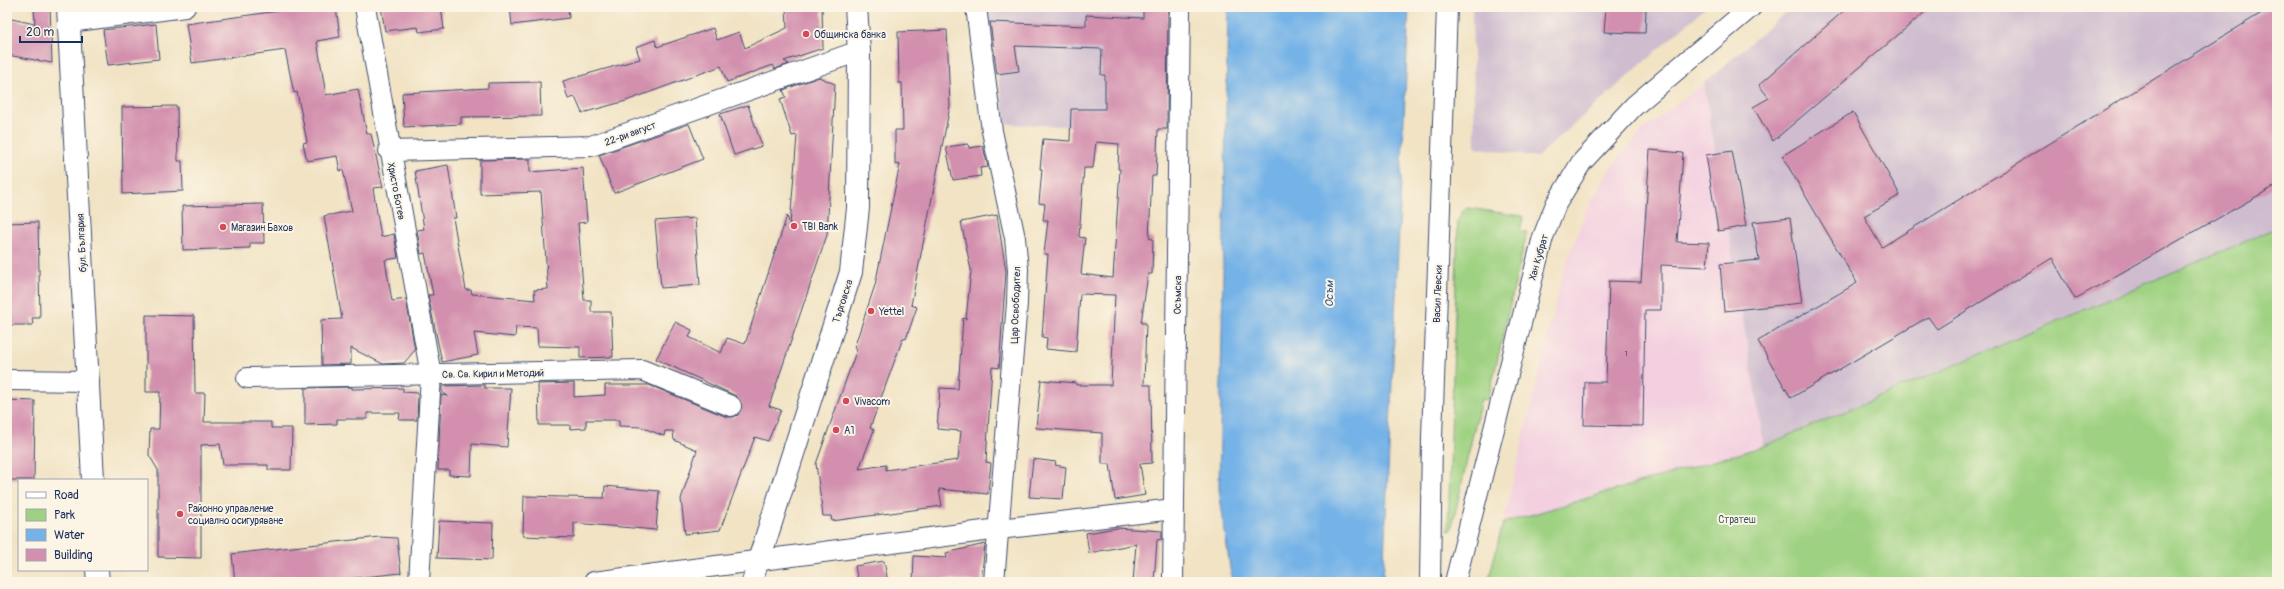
<svg xmlns="http://www.w3.org/2000/svg" width="2284" height="589" font-family="Pangolin,sans-serif">
  <style>
    .built { fill: #f3cfe0 }
    .industrial { fill: #cfbdcf }
    .green { fill: #9ed181; stroke: #5c8070 }
    .water { fill: #74b2e7; stroke: #4870a2 }
    .building { fill: #d390ae; fill-rule: evenodd }
    .lines { fill: none; stroke-linecap: round; stroke-linejoin: round }
    .street-casing { stroke: #3b4a6d; stroke-width: 22 }
    .secondary-casing { stroke: #3b4a6d; stroke-width: 24 }
    .street { stroke: #fff; stroke-width: 20 }
    .secondary { stroke: #fff; stroke-width: 22 }
    .poi-dot { fill: #d1495b; stroke: #fcf5e5; stroke-width: 1.5 }
    .labels { text-anchor: middle; stroke-width: 4; stroke-linejoin: round; paint-order: stroke }
    .number-label { font-size: 8px; fill: #494772 }
    .poi-label { font-size: 10px; fill: #1b2f5e; stroke: #fcf5e5; text-anchor: start }
    .street-label { font-size: 10px; fill: #1b2f5e; stroke: #fcf5e5 }
    .park-label { font-size: 10px; fill: #3c5867; stroke: #fcf5e5 }
    .water-label { font-size: 11px; font-style: italic; fill: #365687; stroke: #fcf5e5 }
  </style>
  <rect width="100%" height="100%" fill="#fcf5e5"/>
  <filter id="ink" filterUnits="userSpaceOnUse"><feTurbulence type="fractalNoise" baseFrequency=".025" numOctaves="2"/><feDisplacementMap in="SourceGraphic" scale="8" xChannelSelector="R" yChannelSelector="G"/><feConvolveMatrix kernelMatrix="1 2 1 2 8 2 1 2 1" color-interpolation-filters="sRGB"/></filter>
  <filter id="wash" filterUnits="userSpaceOnUse"><feTurbulence type="fractalNoise" baseFrequency=".012" numOctaves="4" result="noise"/><feDisplacementMap in="SourceGraphic" scale="16" xChannelSelector="R" yChannelSelector="G"/><feGaussianBlur stdDeviation="0.9" result="paint"/><feColorMatrix in="noise" values="0 0 0 0 0 0 0 0 0 0 0 0 0 0 0 0 0 1.4 0 .05"/><feComposite in="paint" operator="in"/></filter>
  <g filter="url(#wash)">
    <rect width="100%" height="100%" fill="#f1e3c4"/>
    <!-- built -->
    <path class="built" d="M1704 83 1764 446 1503 523 1563 272 1585 213 1610 168 1644 129Z"/>
    <!-- industrial -->
    <g class="industrial">
      <path d="M986 7H1168V129L1006 124Z"/>
      <path d="M1472 7H1706L1537 157 1475 147Z"/>
      <path d="M1792 7H2277V228L1764 446 1704 83Z"/>
    </g>
    <!-- green -->
    <g class="green">
      <path d="M1468 208 1522 216 1523 218 1520 231 1527 232 1488 400 1481 399 1451 531 1448 530 1458 220 1463 210Z"/>
      <path d="M2277 228V582H1488L1503 523 1764 446Z"/>
    </g>
    <!-- water -->
    <path class="water" d="M1228 7H1409L1383 582H1232L1219 489Z"/>
    <g id="blocks">
      <!-- building -->
      <g class="building">
        <path d="M34 7H50L52 63 7 55V18L35 24Z"/>
        <path d="M278 7H336L340 37 317 41 326 95 358 89 367 134H371L383 187 373 188 381 237 394 234 398 258 385 260 392 301 406 299 415 350 404 363 383 364 351 348V364L322 365 321 320 342 319 324 216 352 211 343 170 340 171 337 156 307 161 303 143 307 142 297 92 294 93 285 50 192 63 186 24 278 11Z"/>
        <path d="M381 7H441L444 29 419 32 418 27 385 31Z"/>
        <path d="M510 7H568L569 18 512 25Z"/>
        <path d="M786 7H822L823 48 784 61 789 64 775 69 773 65 727 82 721 66 626 101 582 113 575 97 568 99 563 81 640 59 636 47 655 40 657 47 713 28 717 40 739 32 745 48 787 28Z"/>
        <path d="M1143 7H1168L1167 129H1158L1156 176H1152L1149 238 1153 239 1152 274H1148L1141 323H1146L1144 385H1151L1152 463 1140 464 1145 495 1115 500 1110 464H1102V433L1036 428 1041 380 1076 383V385H1111L1115 295 1080 294 1076 352 1046 349 1047 338 1042 337 1048 254H1044L1048 220H1043L1045 204 1039 203 1042 169H1040L1043 139 1070 141 1071 109H1105V75H1101L1102 49 1015 46 1019 71 997 74 990 22 1086 26V15L1143 18ZM1096 142 1119 144 1118 169H1120L1113 278 1081 274 1085 238 1079 237 1084 168H1093Z"/>
        <path d="M1606 7 1646 9 1645 33 1604 32Z"/>
        <path d="M1848 7H1931L1773 141 1753 107 1769 98 1759 85Z"/>
        <path d="M2271 7H2277V185L2075 299 2052 258 1937 329 1928 317 1791 398 1758 341 1857 283 1782 156 1853 112 1900 195 1864 216 1882 247Z"/>
        <path d="M156 24 159 59 108 65 103 30Z"/>
        <path d="M947 30 950 106 911 305 917 307 906 339 903 338 870 428 874 430 859 469 886 465V470L958 460 961 431 937 429 940 388 958 389 963 318 966 319 971 270 961 222 997 215 1006 271 999 368 992 367 986 462 991 463 988 494 939 489 942 506 832 521 831 516H823L816 464 857 349 854 348 875 285 900 164 895 165V130H903L902 83H899L898 32Z"/>
        <path d="M819 77 835 84 827 235 769 406 781 410 768 441 755 437 720 530 685 534 681 499 697 450 674 440 673 431H665L664 436 641 427 619 426V420H586V428L570 429V425H539L538 384 574 383V397L605 395V385H649L727 417H733L738 415 742 405 736 396 656 359 675 322 692 330 689 337 721 353 727 338 745 344 787 216 790 225 797 135 792 136 780 99 786 97 783 90Z"/>
        <path d="M540 82 541 116 461 117V124L404 127 402 93 488 88V83Z"/>
        <path d="M748 105 762 146 734 155 720 114Z"/>
        <path d="M177 106 178 161H182L183 191 123 194 122 107Z"/>
        <path d="M689 124 703 159 614 193 599 155Z"/>
        <path d="M968 144 969 148 983 146 988 167 980 168 981 176 953 180 946 147Z"/>
        <path d="M1650 150 1683 153 1677 242 1709 243 1707 267 1661 265V310H1645L1643 426 1584 425 1585 382H1606L1609 281 1641 282Z"/>
        <path d="M1732 151 1746 226 1718 231 1706 155Z"/>
        <path d="M530 159V172L583 168 587 222 578 223 584 300H591V312H611L613 357 580 358V347L538 346 537 328 516 327 515 337 474 333 478 355 442 362 428 295H433L425 253 421 254 417 230 424 229 415 171 448 165 456 218H453L466 290H471L472 294 535 300 534 290 548 289 541 192 480 194V160Z"/>
        <path d="M263 204 264 243H250V248L183 250 182 206Z"/>
        <path d="M695 218 700 285 661 288 655 221Z"/>
        <path d="M1790 218 1802 303 1724 311 1720 264 1759 260 1753 222Z"/>
        <path d="M38 222 40 318H32L33 325H7V223Z"/>
        <path d="M146 315 194 316 195 393H205L204 422H271V428H292L291 470H268V465H223L220 444 201 445V558L158 557V470L149 455 150 429H159L160 392H146Z"/>
        <path d="M485 385V388H511L507 447 472 444 471 476 449 475V470H438L441 395 448 396 442 392V386Z"/>
        <path d="M352 387V389L403 388V392L418 393 417 420H399L400 413H367V419H337V424L305 425V388Z"/>
        <path d="M7 400 35 401 34 480H7Z"/>
        <path d="M1033 459 1056 462 1055 465 1066 467 1063 499 1029 497Z"/>
        <path d="M605 486 659 491 656 530 574 523V538L523 536 524 496 604 498Z"/>
        <path d="M439 521 493 523 492 560 437 558Z"/>
        <path d="M1117 528 1162 531V539L1157 540 1154 582H1133L1136 544 1089 553 1086 533Z"/>
        <path d="M379 537 397 538 401 573 319 582H235L232 554Z"/>
        <path d="M985 544 981 582 936 578V582H913L914 556 947 558 946 553Z"/>
        <path d="M884 561 888 582H858L855 566Z"/>
      </g>
    </g>
  </g>
  <g filter="url(#ink)">
    <use href="#blocks" fill-opacity="0" stroke="#3b4a6d" stroke-width="1"/>
    <g class="lines">
      <!-- street casing -->
      <g class="street-casing">
        <g id="street">
          <path d="M365 7 431 375 419 582"/>
          <path d="M976 7 992 131 1015 238 1018 269 1017 303 994 582"/>
          <path d="M69 22 185 7"/>
          <path d="M389 151 591 146 859 51"/>
          <path d="M247 378 642 370 731 406"/>
          <path d="M7 380 89 381"/>
          <path d="M594 582 999 529 1174 509"/>
          <path d="M752 582 759 560"/>
          <path d="M1173 582 1180 7"/>
          <path d="M1430 582 1432 437 1447 7"/>
          <path d="M1455 582 1543 237 1556 204 1581 163 1634 106 1751 7"/>
        </g>
      </g>
      <!-- secondary casing -->
      <g class="secondary-casing">
        <g id="secondary">
          <path d="M68 7 93 480"/>
          <path d="M759 560 851 272 858 208 859 51 856 7"/>
          <path d="M97 570 98 582"/>
        </g>
      </g>
      <!-- street -->
      <use href="#street" class="street"/>
      <!-- secondary -->
      <use href="#secondary" class="secondary"/>
    </g>
  </g>
  <!-- markers -->
  <g class="poi-dot">
    <circle cx="806" cy="34" r="4"/>
    <circle cx="794" cy="226" r="4"/>
    <circle cx="223" cy="227" r="4"/>
    <circle cx="871" cy="311" r="4"/>
    <circle cx="846" cy="401" r="4"/>
    <circle cx="836" cy="430" r="4"/>
    <circle cx="180" cy="514" r="4"/>
  </g>
  <g class="labels">
    <!-- number labels -->
    <g class="number-label">
      <text x="1626" y="356">1</text>
    </g>
    <!-- poi labels -->
    <g class="poi-label">
      <text x="814" y="38">Общинска банка</text>
      <text x="802" y="230">TBI Bank</text>
      <text x="231" y="231">Магазин Бахов</text>
      <text x="879" y="315">Yettel</text>
      <text x="854" y="405">Vivacom</text>
      <text x="844" y="434">A1</text>
      <text x="188" y="512">Районно управление<tspan x="188" dy="12">социално осигуряване</tspan></text>
    </g>
    <!-- street labels -->
    <g class="street-label">
      <text transform="translate(630 133) rotate(-20)" y="4">22-ри август</text>
      <text transform="translate(397 191) rotate(79)" y="4">Христо Ботев</text>
      <text transform="translate(81 243) rotate(-93)" y="4">бул. България</text>
      <text transform="translate(1538 257) rotate(-74)" y="4">Хан Кубрат</text>
      <text transform="translate(1437 294) rotate(-88)" y="4">Васил Левски</text>
      <text transform="translate(1177 295) rotate(-89)" y="4">Осъмска</text>
      <text transform="translate(842 301) rotate(-72)" y="4">Търговска</text>
      <text transform="translate(1015 305) rotate(-88)" y="4">Цар Освободител</text>
      <text transform="translate(493 373) rotate(-1)" y="4">Св. Св. Кирил и Методий</text>
    </g>
    <!-- park labels -->
    <g class="park-label">
      <text x="1737" y="523">Стратеш</text>
    </g>
    <!-- water labels -->
    <g class="water-label">
      <text transform="translate(1329 294) rotate(-90)" y="4">Осъм</text>
    </g>
  </g>
  <!-- margin -->
  <rect width="2284" height="589" fill="none" stroke="#fcf5e5" stroke-width="24"/>
  <!-- legend -->
  <rect x="18" y="479" width="130" height="92" fill="#fcf5e5" stroke="#a2a6af"/>
  <rect x="26" y="492" width="20" height="6" fill="#ffffff" stroke="#a2a6af"/>
  <text x="54" y="499" font-size="12" fill="#1b2f5e">Road</text>
  <rect x="26" y="509" width="20" height="12" fill="#9ed181" stroke="#a2a6af"/>
  <text x="54" y="519" font-size="12" fill="#1b2f5e">Park</text>
  <rect x="26" y="529" width="20" height="12" fill="#74b2e7" stroke="#a2a6af"/>
  <text x="54" y="539" font-size="12" fill="#1b2f5e">Water</text>
  <rect x="26" y="549" width="20" height="12" fill="#d390ae" stroke="#a2a6af"/>
  <text x="54" y="559" font-size="12" fill="#1b2f5e">Building</text>
  <!-- scale -->
  <path d="M20 36v6h62v-6" fill="none" stroke="#1b2f5e" stroke-width="2"/>
  <text x="26" y="36" font-size="12" fill="#1b2f5e" stroke="#fcf5e5" stroke-width="3" paint-order="stroke">20 m</text>
</svg>
